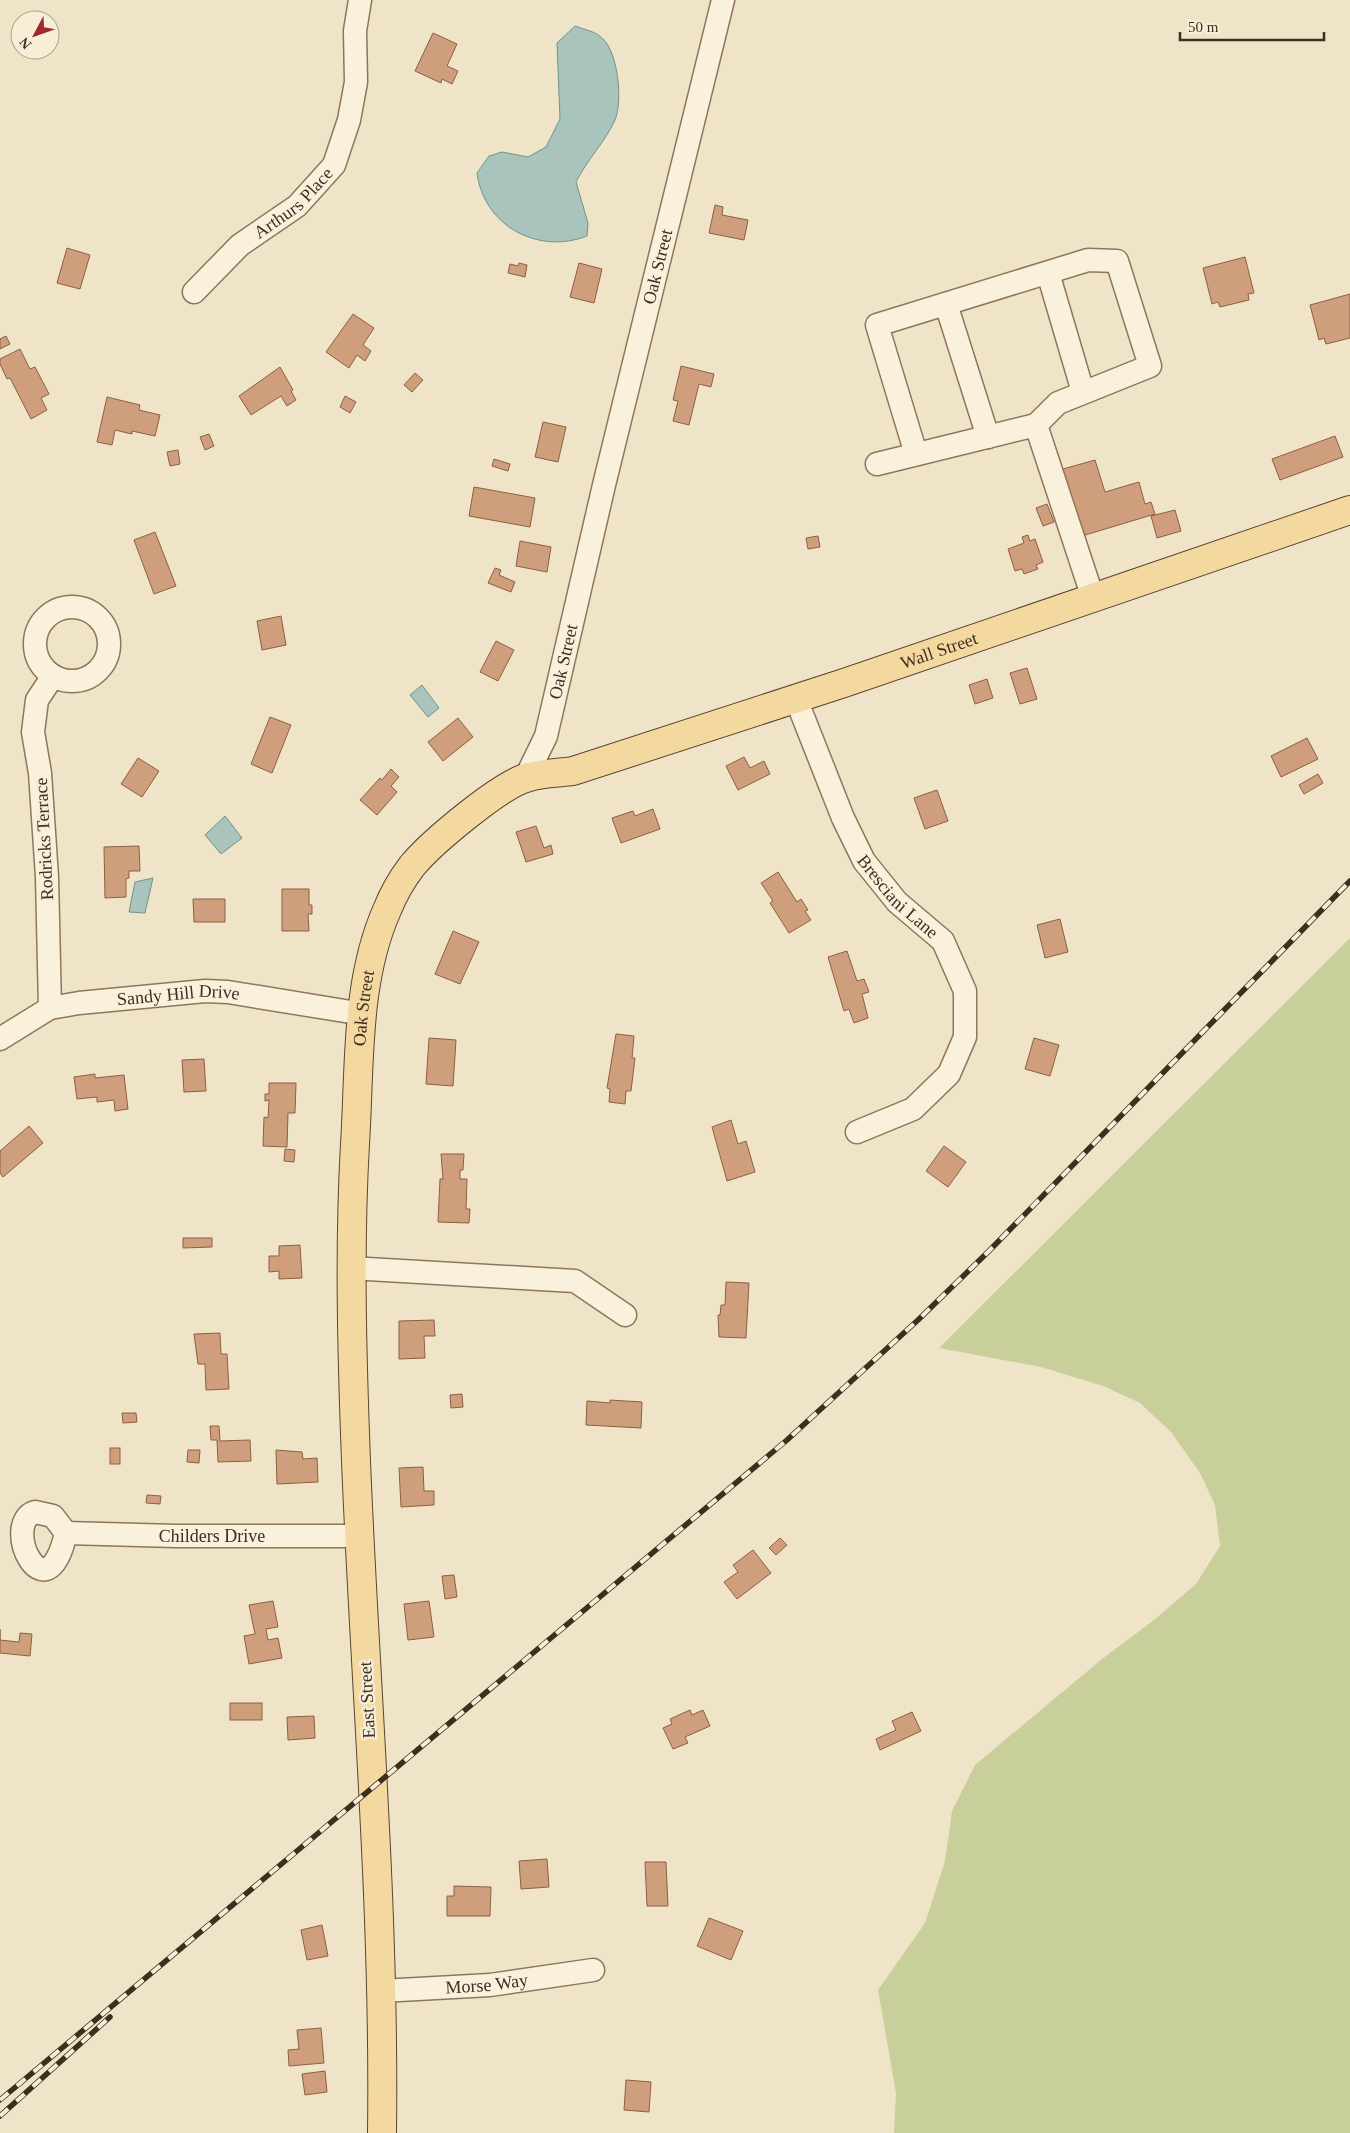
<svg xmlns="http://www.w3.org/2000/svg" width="1350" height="2133" font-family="Georgia,serif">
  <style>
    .green { fill: #c9cf9b }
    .water { fill: #a9c4bc; stroke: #6f938a }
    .building { fill: #cf9f7d; stroke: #8d5f41 }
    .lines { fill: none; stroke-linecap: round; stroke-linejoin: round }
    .minor-casing { stroke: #8d765c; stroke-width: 25 }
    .major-casing { stroke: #5b4430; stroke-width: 30 }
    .minor { stroke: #faf1dc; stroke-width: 22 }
    .major { stroke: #f3d9a0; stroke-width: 28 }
    .rail-casing { stroke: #3d2e20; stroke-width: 5.5 }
    .rail { stroke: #f7eed8; stroke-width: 4; stroke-dasharray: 11; stroke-linecap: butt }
    .labels { text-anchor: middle; stroke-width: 4.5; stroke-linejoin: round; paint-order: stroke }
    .street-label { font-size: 18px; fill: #3d2e20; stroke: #f7eed8 }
  </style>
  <rect width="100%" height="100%" fill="#f0e4c8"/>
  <!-- green -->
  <path class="green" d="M1350 938V2133H894L896 2093 878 1990 925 1923 945 1861 952 1811 975 1765 1102 1659 1154 1620 1196 1584 1220 1546 1215 1505 1200 1473 1171 1432 1140 1403 1103 1386 1041 1367 939 1348Z"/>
  <!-- water -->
  <g class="water">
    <path d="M575 26C585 30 596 31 603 39 618 53 623 101 615 120 605 142 587 160 576 182L588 223 587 236C538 255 484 226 477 173L489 156 502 152 528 157 546 147 560 119 557 43Z"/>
    <path d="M422 685 439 708 428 717 410 695Z"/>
    <path d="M225 816 242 838 221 854 205 835Z"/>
    <path d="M153 878 145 913 129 912 135 882Z"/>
  </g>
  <!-- building -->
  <g class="building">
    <path d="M433 33 457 44 447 66 458 71 452 84 442 79 441 83 415 71Z"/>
    <path d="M715 205 723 207 722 215 748 220 744 240 709 233Z"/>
    <path d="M67 248 90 255 80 289 57 283Z"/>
    <path d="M1245 257 1254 293 1248 294 1249 300 1220 307 1218 302 1212 304 1203 268Z"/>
    <path d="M519 263 527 265 525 277 508 273 510 264 518 266Z"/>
    <path d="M579 263 602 269 594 303 570 297Z"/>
    <path d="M1350 294V338L1326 344 1324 338 1319 340 1310 305Z"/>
    <path d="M353 314 374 328 363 345 371 351 365 361 357 355 349 368 326 352Z"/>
    <path d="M6 336 10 344 0 349V339Z"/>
    <path d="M20 349 30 369 35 367 49 394 41 398 47 410 31 419 10 378 7 379 0 364V359Z"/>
    <path d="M681 366 714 374 711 387 699 384 689 425 673 421 678 401 673 400Z"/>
    <path d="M280 367 293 390 291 391 296 400 287 406 281 396 251 415 239 396Z"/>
    <path d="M415 373 423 380 412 392 404 385Z"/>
    <path d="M345 396 356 402 350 413 340 407Z"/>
    <path d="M107 397 140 405 139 410 160 415 155 436 132 431V434L115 430 112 445 97 442Z"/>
    <path d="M543 422 566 427 558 462 535 457Z"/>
    <path d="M209 434 214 446 205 450 200 437Z"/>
    <path d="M1335 436 1343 457 1280 480 1272 459Z"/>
    <path d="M178 450 180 464 170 466 167 452Z"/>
    <path d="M494 459 510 464 508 471 492 466Z"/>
    <path d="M1095 460 1105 492 1139 482 1145 504 1151 502 1155 514 1082 536 1063 469Z"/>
    <path d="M474 487 535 498 530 527 469 516Z"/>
    <path d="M1047 504 1054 522 1043 526 1036 508Z"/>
    <path d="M1175 510 1181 531 1157 538 1151 516Z"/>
    <path d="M155 532 176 586 154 594 134 540Z"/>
    <path d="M1028 535 1030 541 1035 539 1043 562 1036 565 1038 569 1024 574 1022 569 1015 571 1008 549 1024 543 1022 537Z"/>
    <path d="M818 536 820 547 808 549 806 538Z"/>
    <path d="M520 541 551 547 547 572 516 566Z"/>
    <path d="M495 568 501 570 499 575 515 582 511 592 488 583Z"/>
    <path d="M281 616 286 645 262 650 257 621Z"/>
    <path d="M496 641 514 650 498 681 480 672Z"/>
    <path d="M1027 668 1037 699 1020 704 1010 673Z"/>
    <path d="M987 679 993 698 975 704 969 685Z"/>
    <path d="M270 717 291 725 272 773 251 764Z"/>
    <path d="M458 718 473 737 443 761 428 742Z"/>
    <path d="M1307 738 1318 759 1281 777 1271 756Z"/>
    <path d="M744 757 750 768 764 761 770 774 738 790 726 766Z"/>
    <path d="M138 758 159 771 142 797 121 784Z"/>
    <path d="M391 769 399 777 391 786 397 792 377 815 360 800 380 778 382 780Z"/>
    <path d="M1318 774 1323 783 1304 794 1299 785Z"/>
    <path d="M937 790 948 821 925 829 914 798Z"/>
    <path d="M653 809 660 829 621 843 612 818 633 811 635 816Z"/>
    <path d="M536 826 544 848 551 845 553 854 526 862 516 832Z"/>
    <path d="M139 846 140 871H129V878L126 879V897L105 898 104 847Z"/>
    <path d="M778 872 797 902 801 899 808 910 805 911 811 920 789 933 770 903 773 901 761 883Z"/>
    <path d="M282 889H309V905H312V914H308L309 931H282Z"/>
    <path d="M193 899H225V922H194Z"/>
    <path d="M1060 919 1068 952 1045 958 1037 925Z"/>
    <path d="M453 931 479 942 460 984 435 974Z"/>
    <path d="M847 951 857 981 864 979 869 992 862 994 868 1018 854 1023 849 1009 844 1011 828 957Z"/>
    <path d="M616 1034 634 1036 632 1058H635L631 1091H626L625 1104 609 1102 610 1089 607 1088Z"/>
    <path d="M429 1038 456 1040 453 1086 426 1084Z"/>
    <path d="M1034 1038 1059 1045 1050 1076 1025 1069Z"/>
    <path d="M204 1059 206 1091 184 1092 182 1060Z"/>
    <path d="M95 1074V1078L124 1075 128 1109 115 1111 114 1100 97 1102V1097L77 1099 74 1077Z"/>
    <path d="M269 1083H296L295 1113H288L287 1147 263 1146 264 1117 268 1118 269 1100 265 1101V1094H269Z"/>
    <path d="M731 1120 738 1144 746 1141 755 1172 727 1181 712 1127Z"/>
    <path d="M29 1126 43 1143 3 1177 0 1173V1151Z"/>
    <path d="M944 1146 966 1162 948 1187 926 1171Z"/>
    <path d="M285 1149 295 1150 294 1162 284 1161Z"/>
    <path d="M441 1154H464L463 1170H460V1179H467L466 1209H470L469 1223 438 1222 440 1179H443Z"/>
    <path d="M183 1238H212V1247L183 1248Z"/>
    <path d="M300 1245 302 1278 279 1279V1271L269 1272V1256H279V1246Z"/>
    <path d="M726 1282 749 1283 746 1338 719 1337 718 1315H720L721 1305H725Z"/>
    <path d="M434 1320 435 1336H424L425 1358 399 1359V1321Z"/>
    <path d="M220 1333 221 1354H227L229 1389 206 1390 205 1364H198L194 1334Z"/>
    <path d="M462 1394 463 1407 451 1408 450 1395Z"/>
    <path d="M610 1400 642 1402 641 1428 586 1425 587 1401 610 1403Z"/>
    <path d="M122 1413H136L137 1422 123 1423Z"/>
    <path d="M210 1426H219L220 1441 250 1440 251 1461 218 1462 217 1440H211Z"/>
    <rect x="110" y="1448" width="10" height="16"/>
    <path d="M188 1450H200L199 1463 187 1462Z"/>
    <path d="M276 1450 302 1452 303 1459 317 1458 318 1482 277 1484Z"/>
    <path d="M423 1467 424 1491H434V1505L401 1507 399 1468Z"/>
    <path d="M147 1495 161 1496 160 1504 146 1503Z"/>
    <path d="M780 1538 787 1545 776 1555 769 1548Z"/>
    <path d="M753 1550 771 1573 737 1599 724 1582 738 1572 733 1565Z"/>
    <path d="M454 1575 457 1597 445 1599 442 1576Z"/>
    <path d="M273 1601 278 1627 266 1629 268 1640 278 1638 282 1658 249 1664 244 1636 255 1634 249 1605Z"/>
    <path d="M429 1601 434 1637 408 1640 404 1604Z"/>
    <path d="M0 1629V1640L19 1642 20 1633 32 1634 30 1656 0 1653Z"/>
    <rect x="230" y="1703" width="32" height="17"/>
    <path d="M690 1710 692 1715 703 1710 710 1726 685 1737 688 1743 673 1749 663 1728 672 1724 670 1719Z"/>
    <path d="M912 1712 921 1731 880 1750 876 1739 896 1730 892 1721Z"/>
    <path d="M314 1716 315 1738 288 1740 287 1717Z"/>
    <path d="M547 1859 549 1887 521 1889 519 1861Z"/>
    <path d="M645 1862H666L668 1906H647Z"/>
    <path d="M454 1886 491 1887 490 1916H447V1896H454Z"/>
    <path d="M709 1918 743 1931 731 1960 697 1946Z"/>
    <path d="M322 1925 328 1956 307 1960 301 1930Z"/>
    <path d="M321 2028 324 2063 289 2066 288 2050 299 2049 297 2030Z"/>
    <path d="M325 2071 327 2092 305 2095 302 2074Z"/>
    <path d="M626 2080 651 2082 649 2112 624 2110Z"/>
  </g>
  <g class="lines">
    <!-- minor casing -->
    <g class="minor-casing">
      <g id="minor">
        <path d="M1048 273 1083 392"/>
        <path id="s1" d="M194 292 240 245 297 206 334 165 349 120 356 82 355 31 360 0"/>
        <path d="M946 304 988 437"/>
        <path d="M916 454 877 325 1088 260 1117 261 1150 366 1058 403 1036 425"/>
        <path d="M877 464 1036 425 1093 598"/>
        <circle cx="72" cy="644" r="37"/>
        <path id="s2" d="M796 699 843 818 864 861 897 902 943 941 965 991V1037L949 1074 913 1109 857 1132"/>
        <path id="s3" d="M526 777 546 736 604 485 723 0"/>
        <path d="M50 1008 47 877 40 773 33 732 37 700 53 676"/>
        <path id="s4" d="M0 1039 50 1008 79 1003 205 991 228 992 363 1014"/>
        <path d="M350 1268 575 1281 625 1315"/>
        <path d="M35 1512 53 1516 66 1533C46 1621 0 1523 35 1512Z"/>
        <path id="s5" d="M66 1533 176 1536H359"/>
        <path id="s6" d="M381 1991 490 1985 593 1970"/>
      </g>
    </g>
    <!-- major casing -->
    <g class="major-casing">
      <g id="major">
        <path id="s7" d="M382 2133C385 1909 365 1685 356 1461 352 1355 349 1250 355 1144 360 1067 355 982 387 910 393 895 402 879 412 866 431 843 502 783 529 777 543 773 559 773 573 771L844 683 1350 510"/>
      </g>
    </g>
    <!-- minor -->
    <use href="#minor" class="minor"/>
    <!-- major -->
    <use href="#major" class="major"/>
    <!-- rail casing -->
    <g class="rail-casing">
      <g id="rail">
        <path d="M0 2100 787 1440 918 1320 989 1251 1350 881"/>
        <path d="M0 2116 110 2017"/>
      </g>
    </g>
    <!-- rail -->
    <use href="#rail" class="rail"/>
  </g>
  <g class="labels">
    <!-- street labels -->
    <g class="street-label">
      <text dy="6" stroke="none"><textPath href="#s1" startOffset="134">Arthurs Place</textPath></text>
      <text dy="6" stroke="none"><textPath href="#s3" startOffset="528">Oak Street</textPath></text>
      <text dy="6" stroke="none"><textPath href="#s7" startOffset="1856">Wall Street</textPath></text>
      <text dy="6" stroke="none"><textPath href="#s3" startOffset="122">Oak Street</textPath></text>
      <text transform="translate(44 839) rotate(-93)" y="6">Rodricks Terrace</text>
      <text dy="6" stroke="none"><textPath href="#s2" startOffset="225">Bresciani Lane</textPath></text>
      <text dy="6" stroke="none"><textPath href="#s4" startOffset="188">Sandy Hill Drive</textPath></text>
      <text dy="6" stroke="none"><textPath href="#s7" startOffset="1126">Oak Street</textPath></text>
      <text dy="6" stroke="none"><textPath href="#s5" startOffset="146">Childers Drive</textPath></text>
      <text transform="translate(367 1700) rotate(-93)" y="6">East Street</text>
      <text dy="6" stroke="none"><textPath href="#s6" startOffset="106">Morse Way</textPath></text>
    </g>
  </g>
  <!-- north arrow -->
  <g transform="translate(35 35) rotate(229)"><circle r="24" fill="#f7eed8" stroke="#ada18e"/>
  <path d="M0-4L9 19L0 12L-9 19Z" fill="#9e2a2b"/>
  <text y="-8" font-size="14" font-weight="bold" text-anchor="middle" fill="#3d2e20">N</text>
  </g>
  <!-- scale -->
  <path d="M1180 32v8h144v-8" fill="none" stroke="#3d2e20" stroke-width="2.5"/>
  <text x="1188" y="32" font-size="15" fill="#3d2e20" stroke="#f7eed8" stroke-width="4" paint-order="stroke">50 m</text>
</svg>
